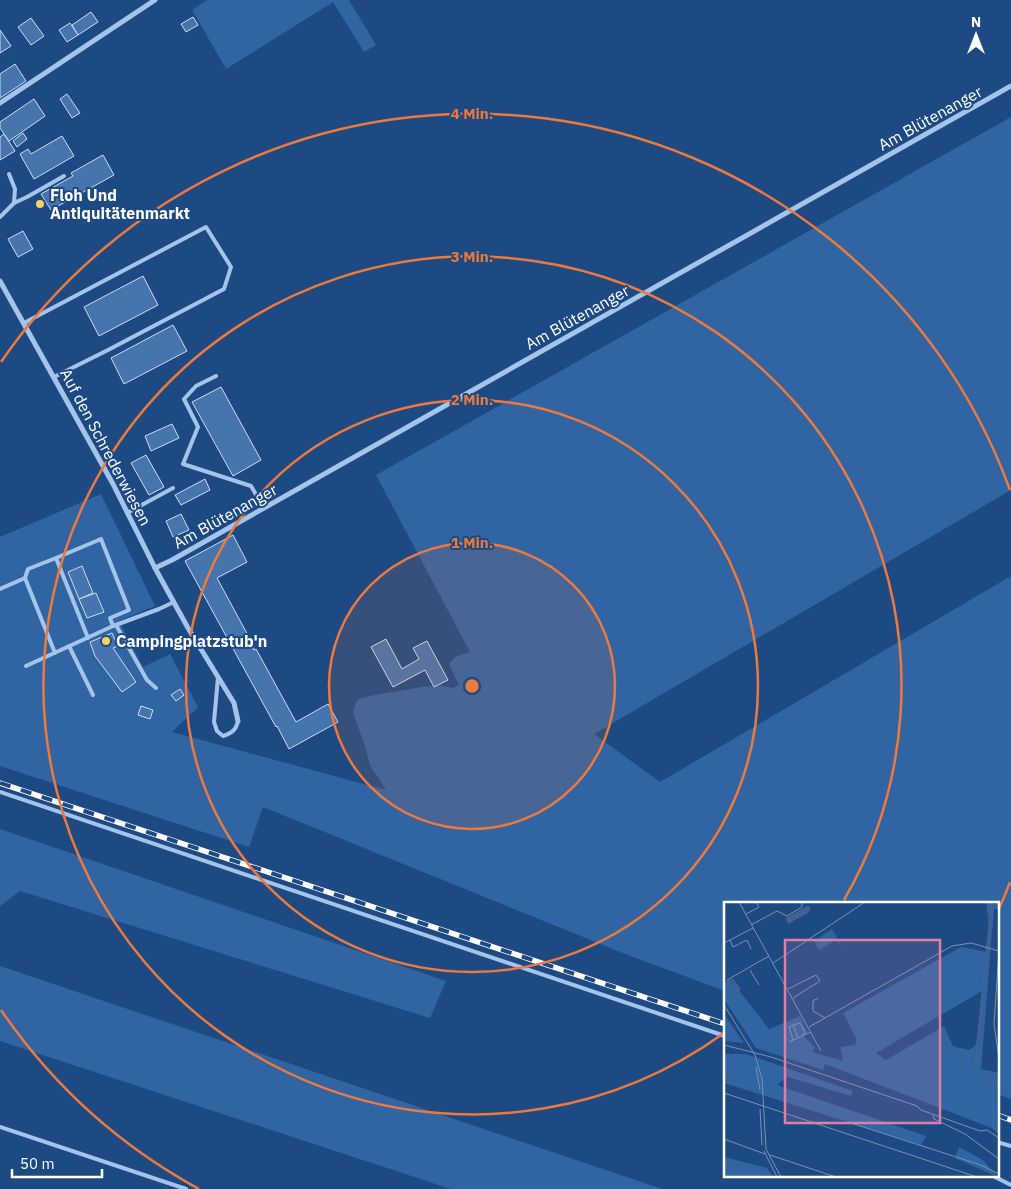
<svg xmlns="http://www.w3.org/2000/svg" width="1011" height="1189" font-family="'IBM Plex Sans',sans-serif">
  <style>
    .green { fill: #3164a2 }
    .building { fill: #4674ad; stroke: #cadef7 }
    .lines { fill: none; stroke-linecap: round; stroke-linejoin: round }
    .lane { stroke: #a5c4ea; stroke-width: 4 }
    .street { stroke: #a5c4ea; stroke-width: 5 }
    .rail-casing { stroke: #fff; stroke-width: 5.5 }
    .rail { stroke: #1e4a84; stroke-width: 4; stroke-dasharray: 11; stroke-linecap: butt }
    .ring { fill: none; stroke: #ed7a3d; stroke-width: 2.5 }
    .poi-dot { fill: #f9cf64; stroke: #1e4a84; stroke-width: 2 }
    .labels { text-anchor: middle; stroke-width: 4; stroke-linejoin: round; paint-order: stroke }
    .street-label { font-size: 16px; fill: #fff; stroke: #1e4a84 }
    .poi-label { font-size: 16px; font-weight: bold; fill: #fff; stroke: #1e4a84; text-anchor: start }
    .inset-river { fill: none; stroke: #43638e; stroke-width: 2.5 }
    .inset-road { fill: none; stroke: #7892b5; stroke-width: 1 }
    .view { fill: #dd80a5; fill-opacity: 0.15; stroke: #dd80a5; stroke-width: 2.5 }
    .inset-edge { fill: none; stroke: #fff; stroke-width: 2.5 }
    .centre { fill: #ed7a3d; stroke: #1e4a84; stroke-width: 2.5 }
    .ring-label { font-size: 15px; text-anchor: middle; font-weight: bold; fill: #ed7a3d; stroke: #1e4a84; stroke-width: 4; stroke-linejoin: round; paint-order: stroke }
  </style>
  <rect width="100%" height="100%" fill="#1e4a84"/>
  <!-- green -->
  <g class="green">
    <path d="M207 0H349L376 45 364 52 333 2 226 69 192 10Z"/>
    <path d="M1011 117V490L594 734 660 782 1011 576V1099L997 1094V903H725V991L620 952 263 807 249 847 0 766V537L101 494 155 606 119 621 143 667 170 654 198 707 172 732 386 790 370 765 365 746 353 712 357 700C372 694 384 694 399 691 416 688 436 683 453 688L459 685 449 664 455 657 470 652 376 475Z"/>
    <path d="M0 829 446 981 430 1018 20 891 0 906Z"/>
    <path d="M0 966 662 1189H451L0 1041Z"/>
  </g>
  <!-- building -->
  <g class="building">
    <path d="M91 12 98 22 78 35 72 25Z"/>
    <path d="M193 17 198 25 186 32 181 24Z"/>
    <path d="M31 18 44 36 31 45 18 27Z"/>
    <path d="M70 23 78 35 67 42 59 30Z"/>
    <path d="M0 30 11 46 0 53Z"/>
    <path d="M15 64 26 81 0 98V74Z"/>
    <path d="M67 94 80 113 72 118 60 99Z"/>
    <path d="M34 99 45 116 9 141 0 128V122Z"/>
    <path d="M23 133 27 139 17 147 13 141Z"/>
    <path d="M4 134 15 151 0 160V137Z"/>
    <path d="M62 136 74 156 34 179 20 154 28 149 31 154Z"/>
    <path d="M103 155 114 175 51 210 41 194 73 176 71 173Z"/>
    <path d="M23 231 33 249 18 257 8 239Z"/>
    <path d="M143 276 158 305 99 336 84 307Z"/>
    <path d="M173 325 187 351 124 384 111 358Z"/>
    <path d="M221 387 261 460 233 476 192 402Z"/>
    <path d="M172 424 179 438 151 451 145 436Z"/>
    <path d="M146 455 164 487 149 495 131 463Z"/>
    <path d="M205 479 210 490 181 505 175 495Z"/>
    <path d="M181 514 189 530 173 537 166 521Z"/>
    <path d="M233 535 247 562 217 578 251 641H250L254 650 256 649 296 722 328 704 338 722 289 749 277 726 276 727 185 561Z"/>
    <path d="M82 566 93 593 79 599 68 572Z"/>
    <path d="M96 593 104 612 87 618 79 599Z"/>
    <path d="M112 633 118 646 113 648 136 682 122 692 95 656 90 642Z"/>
    <path d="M386 639 402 669 419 659 413 648 427 641 448 680 434 687 425 670 393 687 371 647Z"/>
    <path d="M180 689 184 695 176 701 171 695Z"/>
    <path d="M141 706 153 710 150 719 138 715Z"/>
  </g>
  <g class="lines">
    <!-- lane -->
    <g class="lane">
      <path d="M14 203 27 197 64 176"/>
      <path d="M0 217 14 203 15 189 9 174"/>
      <path d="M24 323 206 227 231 267 224 289 108 350 54 377"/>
      <path d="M216 376 196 386 184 399 198 427 183 464 251 486 264 508"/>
      <path d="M127 513 173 488"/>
      <path d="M56 558 101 539 129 610 110 618 113 626"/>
      <path d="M0 589 25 578"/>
      <path d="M116 625 147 680 156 688"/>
      <path d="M69 646 93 695"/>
      <path d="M55 653 25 578 28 569 56 558 88 638"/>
      <path d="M26 666 113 626 159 609 174 602"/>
      <path d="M218 677 214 722 217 731 223 736C232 733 236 730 238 721"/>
      <path d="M0 792 725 1036"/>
      <path d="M0 1127 186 1189"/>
      <path d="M997 1142 1011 1146"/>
      <path d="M991 1175 1011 1185"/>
    </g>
    <!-- street -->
    <g class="street">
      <path d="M0 103 155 0"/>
      <path d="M0 281 113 484 155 568 188 628 234 703 238 721"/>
      <path d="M155 568 172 560 1011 86"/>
    </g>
    <!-- rail casing -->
    <g class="rail-casing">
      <g id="rail">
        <path d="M0 783 725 1024"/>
        <path d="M997 1115 1011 1120"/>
      </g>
    </g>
    <!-- rail -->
    <use href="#rail" class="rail"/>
  </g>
  <!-- distance rings -->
  <circle cx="472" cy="686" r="143" fill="#ed7a3d" fill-opacity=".12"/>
  <g class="ring">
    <circle cx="472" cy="686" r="143"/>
    <circle cx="472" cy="686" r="286"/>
    <path d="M724 1033A429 429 0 1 1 844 900"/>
    <path d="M1010 882A572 572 0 0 1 999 909M199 1189A572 572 0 0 1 1 1010M1 362A572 572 0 0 1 1010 490"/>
  </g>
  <!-- markers -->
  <g class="poi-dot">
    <circle cx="40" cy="204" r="5"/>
    <circle cx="106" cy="641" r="5"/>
  </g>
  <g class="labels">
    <!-- street labels -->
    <g class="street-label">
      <text transform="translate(930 118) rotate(-29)" y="6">Am Blütenanger</text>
      <text transform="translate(577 317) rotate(-29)" y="6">Am Blütenanger</text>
      <text transform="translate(106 447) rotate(62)" y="6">Auf den Schrederwiesen</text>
      <text transform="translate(225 516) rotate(-29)" y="6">Am Blütenanger</text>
    </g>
    <!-- poi labels -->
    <g class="poi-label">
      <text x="50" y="201">Floh Und<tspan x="50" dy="18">Antiquitätenmarkt</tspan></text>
      <text x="116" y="647">Campingplatzstub'n</text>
    </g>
  </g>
  <!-- overview -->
  <g transform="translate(724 902)">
    <rect width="275" height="275" fill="#1e4a84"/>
    <path d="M262 0H275V7H270L257 167 275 171V232L268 226 101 162 99 168 32 146 0 97V81L6 77 45 127 76 114 84 131 79 133 91 146 88 150 119 159 116 145 131 143 133 138 119 111 237 45 263 50 265 23ZM258 89 254 138 250 145 244 148 229 144 220 124 162 158 152 151ZM108 27 118 45 112 38 95 48 90 39ZM0 112 20 141 0 139ZM0 152H22L129 189 127 194 64 175 53 183 202 234 197 243 0 181ZM235 245 259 258 274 275 231 256ZM0 255 43 266 49 275H0Z" fill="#3164a2" fill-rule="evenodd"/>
    <path d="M83 4 87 6 84 11 64 22 62 16Z" fill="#43638e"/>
    <path class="inset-river" d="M8 77 15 87 8 102M257 171 275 185M250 176 268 0"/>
    <path class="inset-road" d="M15 0 97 149M22 12 35 5 32 0M27 23 53 9 63 14 78 5V0M6 38 9 45 23 38 27 47M0 41 29 26M275 50 270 122 275 156M49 61 141 0M26 68 35 83M3 78 45 54M64 87 92 73 96 79 69 96M94 96 89 99V109L101 116M0 103 31 153 38 177 42 247 57 275M69 123 76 121 81 131 78 133M85 125 228 44 247 41 275 49M69 138 65 125 69 123 74 136M65 140 87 130M0 143 47 155 193 204 197 208 256 229 263 228 275 236M32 165 36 188M0 191 253 275M36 207 38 243M209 212 210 217 241 232 275 257M127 221 257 263 275 272M0 237 41 252M40 249 53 275M46 253 112 275"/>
    <path class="view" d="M61 38H216V221H61Z"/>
    <rect width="275" height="275" class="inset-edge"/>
  </g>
  <circle cx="472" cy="686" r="8" class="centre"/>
  <g class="ring-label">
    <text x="472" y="119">4 Min.</text>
    <text x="472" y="262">3 Min.</text>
    <text x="472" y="405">2 Min.</text>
    <text x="472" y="548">1 Min.</text>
  </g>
  <!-- north arrow -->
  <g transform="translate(976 35)" stroke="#1e4a84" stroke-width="4" paint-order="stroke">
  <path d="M0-4L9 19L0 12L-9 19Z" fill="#ffffff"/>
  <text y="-8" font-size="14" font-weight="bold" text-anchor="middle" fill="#ffffff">N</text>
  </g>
  <!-- scale -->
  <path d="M12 1169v8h90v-8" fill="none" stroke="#ffffff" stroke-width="2.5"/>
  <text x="20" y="1169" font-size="15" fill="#ffffff" stroke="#1e4a84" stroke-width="4" paint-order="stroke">50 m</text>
</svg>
